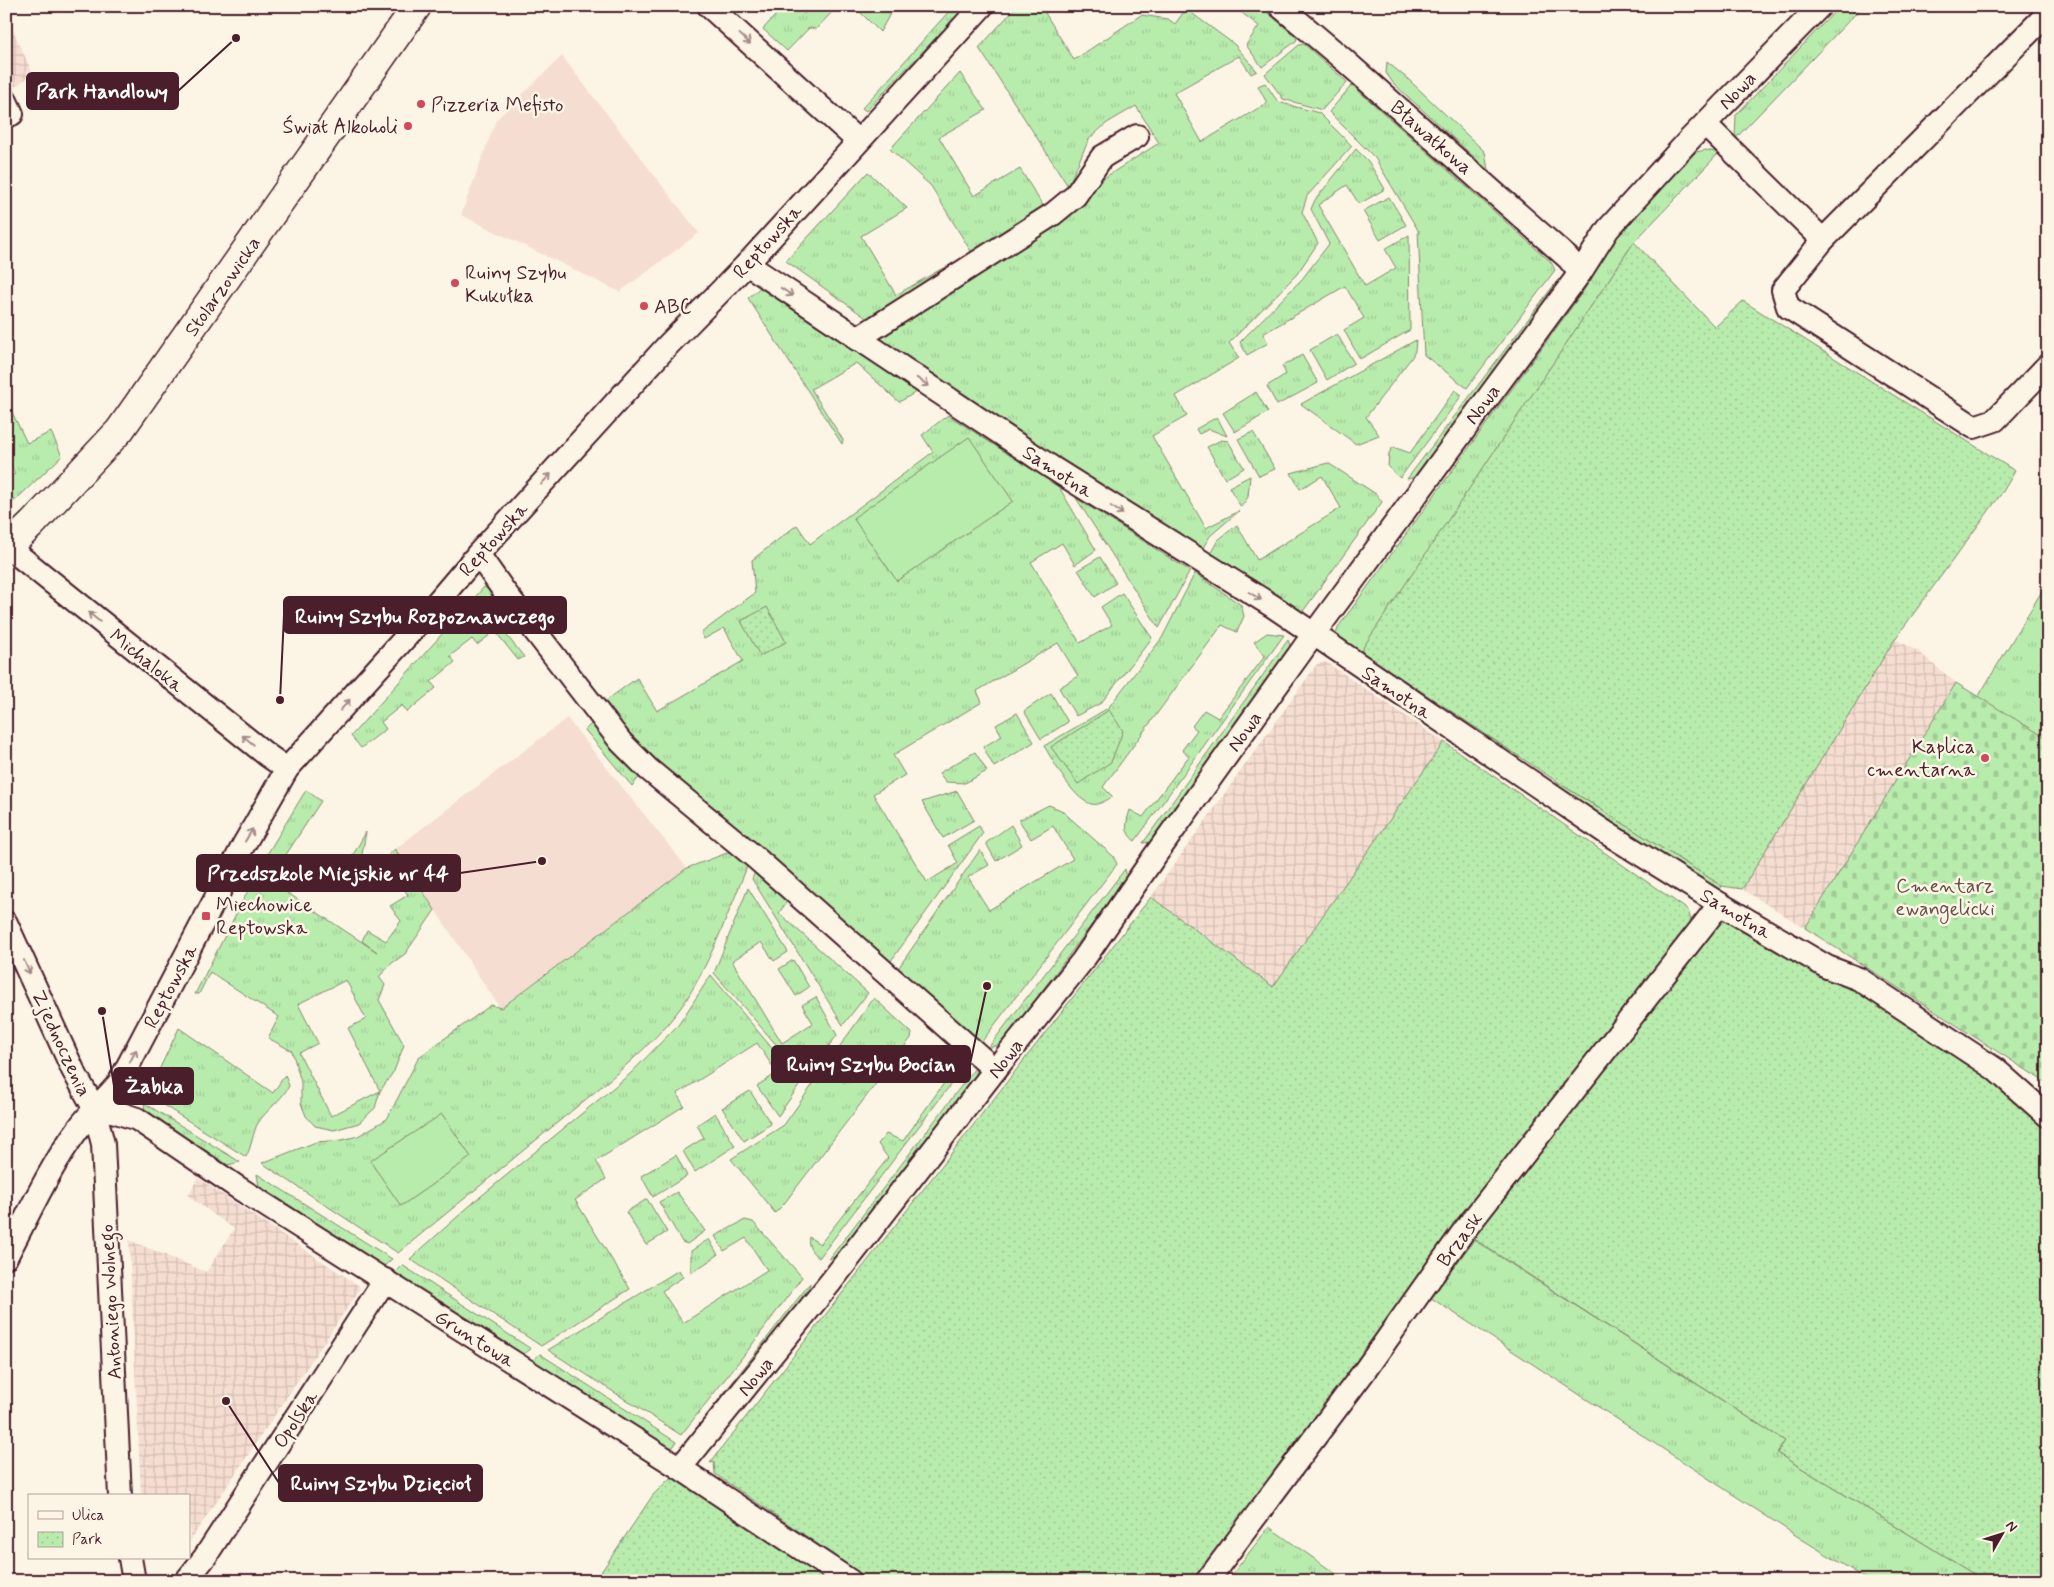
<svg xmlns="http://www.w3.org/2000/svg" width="2054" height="1587" font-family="Mynerve,sans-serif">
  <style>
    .built { fill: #f5ded1 }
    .industrial { fill: url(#industrial-grid) }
    .grass { fill: url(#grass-tufts); stroke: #81866c; fill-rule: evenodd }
    .cemetery { fill: url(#cemetery-stones); stroke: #81866c }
    .park { fill: url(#park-dots); stroke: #81866c }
    .pitch { fill: #b8ecad; stroke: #81866c }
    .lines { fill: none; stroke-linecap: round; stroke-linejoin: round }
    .street-casing { stroke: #4a1f2b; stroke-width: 26 }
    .secondary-casing { stroke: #4a1f2b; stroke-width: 31 }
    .street { stroke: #fcf5e5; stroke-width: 22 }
    .secondary { stroke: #fcf5e5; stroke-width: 28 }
    .oneway { stroke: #a38a88 }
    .poi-dot { fill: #d1495b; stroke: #fcf5e5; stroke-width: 2 }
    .labels { text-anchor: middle; stroke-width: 5; stroke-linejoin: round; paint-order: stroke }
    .street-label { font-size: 20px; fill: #4a1f2b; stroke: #fcf5e5 }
    .poi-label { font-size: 20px; fill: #4a1f2b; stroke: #fcf5e5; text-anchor: start }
    .park-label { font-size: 20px; fill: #66524c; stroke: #fcf5e5 }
    .leader { fill: none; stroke: #4a1f2b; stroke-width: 2 }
    .callout-dot { fill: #4a1f2b; stroke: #fcf5e5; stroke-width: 2 }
    .callout { fill: #4a1f2b; stroke: #4a1f2b; stroke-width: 2 }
    .callout-label { font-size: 21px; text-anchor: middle; font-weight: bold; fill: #fff }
  </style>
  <defs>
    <pattern id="industrial-grid" width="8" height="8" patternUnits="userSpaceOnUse" patternTransform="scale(1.25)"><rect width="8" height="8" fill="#f5ded1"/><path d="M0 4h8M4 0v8" fill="none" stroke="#d4beb4"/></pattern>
    <pattern id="grass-tufts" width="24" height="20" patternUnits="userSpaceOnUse" patternTransform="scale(1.25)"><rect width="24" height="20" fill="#b8ecad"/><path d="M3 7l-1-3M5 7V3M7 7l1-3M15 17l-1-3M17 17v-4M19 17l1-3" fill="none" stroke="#a0ca95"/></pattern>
    <pattern id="cemetery-stones" width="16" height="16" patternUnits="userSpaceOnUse" patternTransform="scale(1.25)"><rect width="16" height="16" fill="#b8ecad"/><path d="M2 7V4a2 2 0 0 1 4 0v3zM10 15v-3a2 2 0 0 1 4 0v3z" fill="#a0ca95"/></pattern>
    <pattern id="park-dots" width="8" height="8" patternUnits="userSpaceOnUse" patternTransform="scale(1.25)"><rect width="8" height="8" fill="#b8ecad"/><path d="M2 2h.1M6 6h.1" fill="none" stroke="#a0ca95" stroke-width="1.8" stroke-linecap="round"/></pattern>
  </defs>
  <rect width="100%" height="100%" fill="#fcf5e5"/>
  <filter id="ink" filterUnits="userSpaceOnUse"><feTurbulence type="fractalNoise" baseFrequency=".02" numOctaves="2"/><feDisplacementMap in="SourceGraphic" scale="10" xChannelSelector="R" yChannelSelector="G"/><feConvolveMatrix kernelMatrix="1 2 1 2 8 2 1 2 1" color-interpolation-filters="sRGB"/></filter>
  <g filter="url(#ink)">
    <!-- built -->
    <g class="built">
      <path d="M562 56 699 233 620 292 461 215 496 120Z"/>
      <path d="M567 718 687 868 500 1008 395 849Z"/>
    </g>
    <!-- industrial -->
    <g class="industrial">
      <path d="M6 15 33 74 6 93Z"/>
      <path d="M1895 639 1919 652 1956 683 1805 928 1742 889Z"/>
      <path d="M1326 662 1444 742 1273 987 1151 897 1317 664Z"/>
      <path d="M198 1178 359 1286 360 1289 190 1541 189 1496H141L129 1240 206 1272 234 1229 188 1196Z"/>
    </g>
    <!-- grass -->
    <g class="grass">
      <path d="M784 6H796L804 14 810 8 809 6H830L834 10 816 29 809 28 787 51 763 29Z"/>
      <path d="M854 6H885L891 12 880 32Z"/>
      <path d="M954 6H966L866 111 862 108C894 75 922 40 954 6Z"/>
      <path d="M1017 6H1056L1045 13 1074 60 1141 15 1168 19 1175 24 1186 9 1235 45 1257 71 1251 74 1239 56 1174 93 1202 142 1267 103 1258 86 1265 83 1278 102 1319 113 1352 146 1307 196 1302 212 1318 243 1297 274 1229 343 1239 358 1176 396 1187 416 1152 436 1206 528 1239 511 1210 536 1201 551 877 344 878 331 1085 190 1159 143 1136 106 1107 123 1089 139 1068 186 979 48Z"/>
      <path d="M1233 6H1260L1297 38 1296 41 1262 67 1246 45 1259 26Z"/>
      <path d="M1840 6H1863L1735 139 1736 115Z"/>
      <path d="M1304 44 1347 82 1322 110 1283 99 1265 74 1299 45Z"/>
      <path d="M1387 62 1409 80 1485 152 1488 170 1393 83 1386 73Z"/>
      <path d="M960 73 986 110 939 137 974 196 1020 169 1047 212 975 258 931 186 890 149Z"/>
      <path d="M1352 85 1551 262 1555 270 1467 388 1424 355 1418 230 1375 158 1329 112Z"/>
      <path d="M1356 149 1368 161 1385 189 1359 204 1347 185 1318 205 1365 286 1396 268 1385 249 1409 235 1410 330 1360 359 1344 330 1364 318 1345 286 1263 334 1268 343 1247 355 1240 342 1302 279 1329 244 1311 209 1315 200Z"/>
      <path d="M1706 150 1719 153 1634 242 1362 651 1521 757H1508L1346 647 1336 634 1339 626 1584 290 1611 242 1696 152Z"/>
      <path d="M868 172 907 208 861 236 896 295 943 268 946 275 869 320 786 261Z"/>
      <path d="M1389 197 1406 225 1380 240 1363 211Z"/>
      <path d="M1557 281 1553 296 1420 476 1407 479Z"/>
      <path d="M762 286 918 391 899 402 856 363 811 389 843 440 842 444 748 298Z"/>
      <path d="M1337 334 1354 363 1327 380 1310 350Z"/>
      <path d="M1416 340 1415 351 1412 357 1366 417 1379 435 1356 444 1301 404Z"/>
      <path d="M1302 355 1318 383 1277 405 1267 386 1286 374 1282 366Z"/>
      <path d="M1455 390 1462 395 1400 478 1388 467 1389 453 1393 447 1410 453Z"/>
      <path d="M1256 392 1268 412 1235 432 1223 413Z"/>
      <path d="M6 400 27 443 51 432 62 456 6 509V478L15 474 6 456Z"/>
      <path d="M948 415 1059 487 1096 550 1075 565 1062 543 1031 562 1080 643 1112 625 1101 607 1122 593 1152 638 1101 703 1076 716 1059 688 1078 676 1058 643 977 691 982 702 893 755 905 775 873 794 927 882 958 863 948 845 979 826 983 833 888 965 667 776 600 705 637 678 657 711 743 661 724 628 704 639 701 633 755 593 752 560 797 525 810 544 933 452 922 435Z"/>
      <path d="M1217 417 1227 436 1209 429 1199 434 1196 429Z"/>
      <path d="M1253 432 1275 469 1259 476 1238 439Z"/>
      <path d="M1221 440 1228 441 1244 468 1225 479 1207 447Z"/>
      <path d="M1328 463 1376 494 1382 502 1301 614 1209 556 1218 540 1237 525 1257 560 1341 508 1322 476 1300 489 1291 473Z"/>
      <path d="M1250 476 1248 497 1241 507 1229 487Z"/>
      <path d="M1076 498 1190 571 1159 628Z"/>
      <path d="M1100 557 1116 583 1095 597 1078 570Z"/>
      <path d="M1195 573 1241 605 1244 616 1237 632 1222 625 1103 787 1113 797C1106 800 1098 806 1091 804 1072 798 1054 762 1044 746L1108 708 1162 638Z"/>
      <path d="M2048 581V742L1977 699Z"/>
      <path d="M484 587 500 598 488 612 524 657 518 660 495 631 477 645 472 639 450 656 455 662 431 682 436 688 407 712 402 705 381 722 386 729 361 748 351 736Z"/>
      <path d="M1267 633 1284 635 1135 841C1123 832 1126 823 1130 810L1143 817 1189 756 1182 750 1197 730 1192 726 1204 710 1218 718 1265 656 1254 642Z"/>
      <path d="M1288 640 1291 648 1152 842 1143 843Z"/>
      <path d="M1051 693 1068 722 1041 739 1024 711Z"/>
      <path d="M1017 713 1034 742 994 767 983 747 1002 736 996 725Z"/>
      <path d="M594 721 642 774 632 786 585 730Z"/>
      <path d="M975 752 987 771 965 783 946 782 939 773Z"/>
      <path d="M1556 781 1722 886 1716 894 1561 791Z"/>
      <path d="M306 790 321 801 276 870 263 861Z"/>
      <path d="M957 791 974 820 943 838 922 802Z"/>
      <path d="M1049 805 1061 810 1113 856 1117 864 980 1044 897 970 980 850 989 865 968 877 989 910 1073 859 1053 826 1031 839 1019 820Z"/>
      <path d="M1011 825 1022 845 996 861 986 843Z"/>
      <path d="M366 832 357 882 355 888 340 878Z"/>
      <path d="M395 849 435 910 405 954 392 963 379 977 385 985 379 1000 404 1045 394 1071 380 1091 375 1108 359 1123 334 1130 315 1126 306 1116 301 1103V1082L292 1051 268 1038 279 1017 210 972 199 994H195L256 875 259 874 377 952 362 941 367 930 386 941 401 921 390 906 408 895 384 859ZM346 980 366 1019 348 1028 380 1091 331 1116 299 1053 318 1043 298 1004Z"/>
      <path d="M735 850 749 862C731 906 713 956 688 997 661 1040 602 1086 563 1118 508 1163 453 1208 398 1253L262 1163 316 1142 342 1140 358 1136 387 1119 419 1057 491 1005 501 1008 687 868Z"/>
      <path d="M757 867 788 900 779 913 868 993 843 1025 752 879Z"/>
      <path d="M1125 869 1127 878 1002 1044 988 1048Z"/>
      <path d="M748 888 788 952 774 961 761 942 732 961 782 1043 813 1023 802 1005 816 997 837 1035 806 1079 714 973Z"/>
      <path d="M793 960 809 987 796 996 779 969Z"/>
      <path d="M711 975 801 1083 778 1116 757 1086 777 1073 757 1043 677 1094 684 1106 596 1161 606 1179 575 1200 630 1289 541 1346 410 1259 474 1202 630 1074 679 1024Z"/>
      <path d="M874 998 912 1033 911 1038 783 1205 775 1213 731 1159 784 1125Z"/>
      <path d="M179 1028 273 1093 285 1075 289 1086C281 1101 267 1109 258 1123 253 1131 252 1146 246 1157L147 1095Z"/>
      <path d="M960 1054 970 1059 819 1258C812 1253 807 1246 809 1237L820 1244 888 1158 878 1144 886 1134 903 1141 954 1069 946 1058Z"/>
      <path d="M975 1068 977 1079 837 1256 829 1259Z"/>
      <path d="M750 1091 771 1124 744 1141 722 1108Z"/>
      <path d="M144 1103 240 1162 228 1165 145 1111Z"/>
      <path d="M715 1113 735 1146 695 1172 683 1151 704 1138 697 1125Z"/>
      <path d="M676 1155 687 1176 653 1197 641 1176Z"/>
      <path d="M257 1174 392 1259 384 1266 259 1187Z"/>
      <path d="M677 1192 705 1231 687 1244 682 1242 659 1202Z"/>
      <path d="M647 1199 667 1232 646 1245 626 1212Z"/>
      <path d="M745 1220 753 1222 802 1277 748 1350 681 1435 548 1350 679 1270 683 1277 662 1291 683 1323 767 1270 746 1238 724 1251 715 1236Z"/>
      <path d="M709 1239 718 1255 691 1273V1251Z"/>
      <path d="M1474 1240 1785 1441 1777 1453 1985 1581H1870L1803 1540 1431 1298Z"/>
      <path d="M402 1265 531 1349 522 1355 394 1273Z"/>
      <path d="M810 1283 808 1293 691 1443 688 1439Z"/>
      <path d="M540 1354 676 1442 674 1446 670 1448 532 1361Z"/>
      <path d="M1269 1527 1346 1581H1227Z"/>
    </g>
    <!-- cemetery -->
    <path class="cemetery" d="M1956 683 2048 739V1084L1805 928Z"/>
    <!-- park -->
    <g class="park">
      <path d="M1634 242 1715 327 1743 301 2015 471 2004 490 1895 639 1742 889 1722 886 1556 781 1362 652 1364 646Z"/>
      <path d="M767 607 786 642 760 656 741 621Z"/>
      <path d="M1109 710 1123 731 1111 762 1078 784 1051 747Z"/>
      <path d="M1444 742 1688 910 1693 927 1286 1465 1195 1581H872L715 1474 714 1462 710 1463 1151 897 1273 987Z"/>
      <path d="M1720 904 1763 929 2048 1116V1581H1985L1777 1453 1785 1441 1463 1232Z"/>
      <path d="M680 1468 850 1581H595L653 1495Z"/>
    </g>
    <!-- pitch -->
    <g class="pitch">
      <path d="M969 437 1013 501 897 581 853 518Z"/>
      <path d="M442 1114 471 1157 401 1206 370 1161Z"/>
    </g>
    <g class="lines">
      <!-- street casing -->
      <g class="street-casing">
        <g id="street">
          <path d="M709 6 858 141"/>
          <path d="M1280 6 1344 60 1568 258 1580 273"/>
          <path d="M6 101 12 114 6 116"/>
          <path d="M1705 124 1823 240 2048 13"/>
          <path d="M1823 240 1783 290 1788 307 1974 427 1995 420 2048 365"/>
          <path d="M747 264 1051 467 1274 607 1605 832 1720 904 1827 967 1859 979 1995 1069 2048 1116"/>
          <path d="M857 339 1053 214 1075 196 1102 157 1137 136"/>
          <path d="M8 547 267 755 287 769"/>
          <path d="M478 554 504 591 621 742 648 769 757 859 995 1070"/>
          <path d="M6 923 73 1070 94 1108 103 1144 120 1496"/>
          <path d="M94 1108 116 1112 137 1119 237 1187 680 1468 850 1581"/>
          <path d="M6 1257C29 1214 49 1168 78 1129 90 1112 106 1099 119 1083L243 846 287 769 433 607 478 554 668 345 747 264 982 6"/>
          <path d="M680 1468 830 1283 995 1070 1083 960 1154 857 1313 635 1580 273 1608 229 1690 139 1820 6"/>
          <path d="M130 1558 134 1581"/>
          <path d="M186 1581 205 1557 385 1280"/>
          <path d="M1207 1581 1366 1369 1463 1232 1720 904"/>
        </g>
      </g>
      <!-- secondary casing -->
      <g class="secondary-casing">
        <path id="secondary" d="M6 549 32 524 120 430 417 6"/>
      </g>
      <!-- street -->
      <use href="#street" class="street"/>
      <!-- secondary -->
      <use href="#secondary" class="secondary"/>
    </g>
    <!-- one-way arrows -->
    <defs><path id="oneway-shaft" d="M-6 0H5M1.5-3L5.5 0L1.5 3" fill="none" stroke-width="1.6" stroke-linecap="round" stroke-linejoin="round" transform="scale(1.25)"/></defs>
    <g class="oneway">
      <use href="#oneway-shaft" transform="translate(745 39) rotate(43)"/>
      <use href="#oneway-shaft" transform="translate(787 292) rotate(34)"/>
      <use href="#oneway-shaft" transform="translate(923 382) rotate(33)"/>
      <use href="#oneway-shaft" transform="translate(546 479) rotate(-48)"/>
      <use href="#oneway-shaft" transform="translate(1117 510) rotate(32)"/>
      <use href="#oneway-shaft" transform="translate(1255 596) rotate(32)"/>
      <use href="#oneway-shaft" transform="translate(94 617) rotate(-141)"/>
      <use href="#oneway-shaft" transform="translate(345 705) rotate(-49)"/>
      <use href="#oneway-shaft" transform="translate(248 740) rotate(-141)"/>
      <use href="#oneway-shaft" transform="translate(249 835) rotate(-58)"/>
      <use href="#oneway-shaft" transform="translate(27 967) rotate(66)"/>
      <use href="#oneway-shaft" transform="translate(133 1056) rotate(-62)"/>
    </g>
  </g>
  <!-- markers -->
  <g class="poi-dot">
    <circle cx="421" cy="104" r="5"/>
    <circle cx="408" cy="126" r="5"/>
    <circle cx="455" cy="283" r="5"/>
    <circle cx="644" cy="306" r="5"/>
    <circle cx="1985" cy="758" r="5"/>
    <rect x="201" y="911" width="10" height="10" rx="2.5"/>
  </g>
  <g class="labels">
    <!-- street labels -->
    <g class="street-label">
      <text transform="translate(1737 90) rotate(-46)" y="7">Nowa</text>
      <text transform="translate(1432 137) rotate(41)" y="7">Bławatkowa</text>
      <text transform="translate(767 241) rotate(-48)" y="7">Reptowska</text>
      <text transform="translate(222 286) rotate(-55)" y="7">Stolarzowicka</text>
      <text transform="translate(1482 404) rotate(-53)" y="7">Nowa</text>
      <text transform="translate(1058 471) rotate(33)" y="7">Samotna</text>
      <text transform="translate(493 539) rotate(-48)" y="7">Reptowska</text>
      <text transform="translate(147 660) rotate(39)" y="7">Michaloka</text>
      <text transform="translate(1397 692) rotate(34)" y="7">Samotna</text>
      <text transform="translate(1244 731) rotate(-54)" y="7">Nowa</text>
      <text transform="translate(1736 913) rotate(31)" y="7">Samotna</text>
      <text transform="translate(170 986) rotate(-62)" y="7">Reptowska</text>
      <text transform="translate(62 1043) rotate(65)" y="7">Zjednoczenia</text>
      <text transform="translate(1005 1058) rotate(-52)" y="7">Nowa</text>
      <text transform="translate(1459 1239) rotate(-54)" y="7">Brzask</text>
      <text transform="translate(110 1302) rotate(-93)" y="7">Antoniego Wolnego</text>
      <text transform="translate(475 1338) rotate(32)" y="7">Gruntowa</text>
      <text transform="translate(755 1376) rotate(-51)" y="7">Nowa</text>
      <text transform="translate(295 1419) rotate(-57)" y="7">Opolska</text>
    </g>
    <!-- poi labels -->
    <g class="poi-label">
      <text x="431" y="111">Pizzeria Mefisto</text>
      <text x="398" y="133" text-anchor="end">Świat Alkoholi</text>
      <text x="465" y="279">Ruiny Szybu<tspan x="465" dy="23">Kukułka</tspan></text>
      <text x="654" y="313">ABC</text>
      <text x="1975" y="753" text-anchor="end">Kaplica<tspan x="1975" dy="23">cmentarna</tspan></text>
      <text x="216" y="911">Miechowice<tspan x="216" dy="23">Reptowska</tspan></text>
    </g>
    <!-- park labels -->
    <g class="park-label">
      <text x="1945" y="892">Cmentarz<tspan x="1945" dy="23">ewangelicki</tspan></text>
    </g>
  </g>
  <!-- callouts -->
  <path class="leader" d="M236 38L178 91M280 700L284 615M542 861L460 873M987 986L970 1064M102 1011L114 1086M226 1401L279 1483"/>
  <g class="callout-dot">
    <circle cx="236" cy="38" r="5"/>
    <circle cx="280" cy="700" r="5"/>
    <circle cx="542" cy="861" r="5"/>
    <circle cx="987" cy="986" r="5"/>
    <circle cx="102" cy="1011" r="5"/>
    <circle cx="226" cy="1401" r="5"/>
  </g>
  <g class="callout">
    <rect x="27" y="73" width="151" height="36" rx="5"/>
    <rect x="284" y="597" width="282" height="36" rx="5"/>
    <rect x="197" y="855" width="263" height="36" rx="5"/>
    <rect x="772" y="1046" width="198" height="36" rx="5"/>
    <rect x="114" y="1068" width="79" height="36" rx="5"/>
    <rect x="279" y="1465" width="203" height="36" rx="5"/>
  </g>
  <g class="callout-label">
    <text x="102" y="98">Park Handlowy</text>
    <text x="425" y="623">Ruiny Szybu Rozpoznawczego</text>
    <text x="328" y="880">Przedszkole Miejskie nr 44</text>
    <text x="871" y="1071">Ruiny Szybu Bocian</text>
    <text x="154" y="1093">Żabka</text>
    <text x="381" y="1490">Ruiny Szybu Dzięcioł</text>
  </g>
  <!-- margin -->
  <rect width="2054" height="1587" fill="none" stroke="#fcf5e5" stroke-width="25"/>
  <rect x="12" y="12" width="2029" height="1562" fill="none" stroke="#4a1f2b" stroke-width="2" filter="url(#ink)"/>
  <!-- legend -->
  <rect x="28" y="1494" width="162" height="65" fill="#fcf5e5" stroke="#b59f9b"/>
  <rect x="38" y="1511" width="25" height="8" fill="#fcf5e5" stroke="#b59f9b"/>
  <text x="72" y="1520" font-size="15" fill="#4a1f2b">Ulica</text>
  <rect x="38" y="1532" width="25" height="15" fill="url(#park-dots)" stroke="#b59f9b"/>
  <text x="72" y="1544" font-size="15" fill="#4a1f2b">Park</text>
  <!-- north arrow -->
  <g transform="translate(2002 1534) rotate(51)" stroke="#fcf5e5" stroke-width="4" paint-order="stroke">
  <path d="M0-4L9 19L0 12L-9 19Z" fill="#4a1f2b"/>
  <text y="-8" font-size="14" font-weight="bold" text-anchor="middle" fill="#4a1f2b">N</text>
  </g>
</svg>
